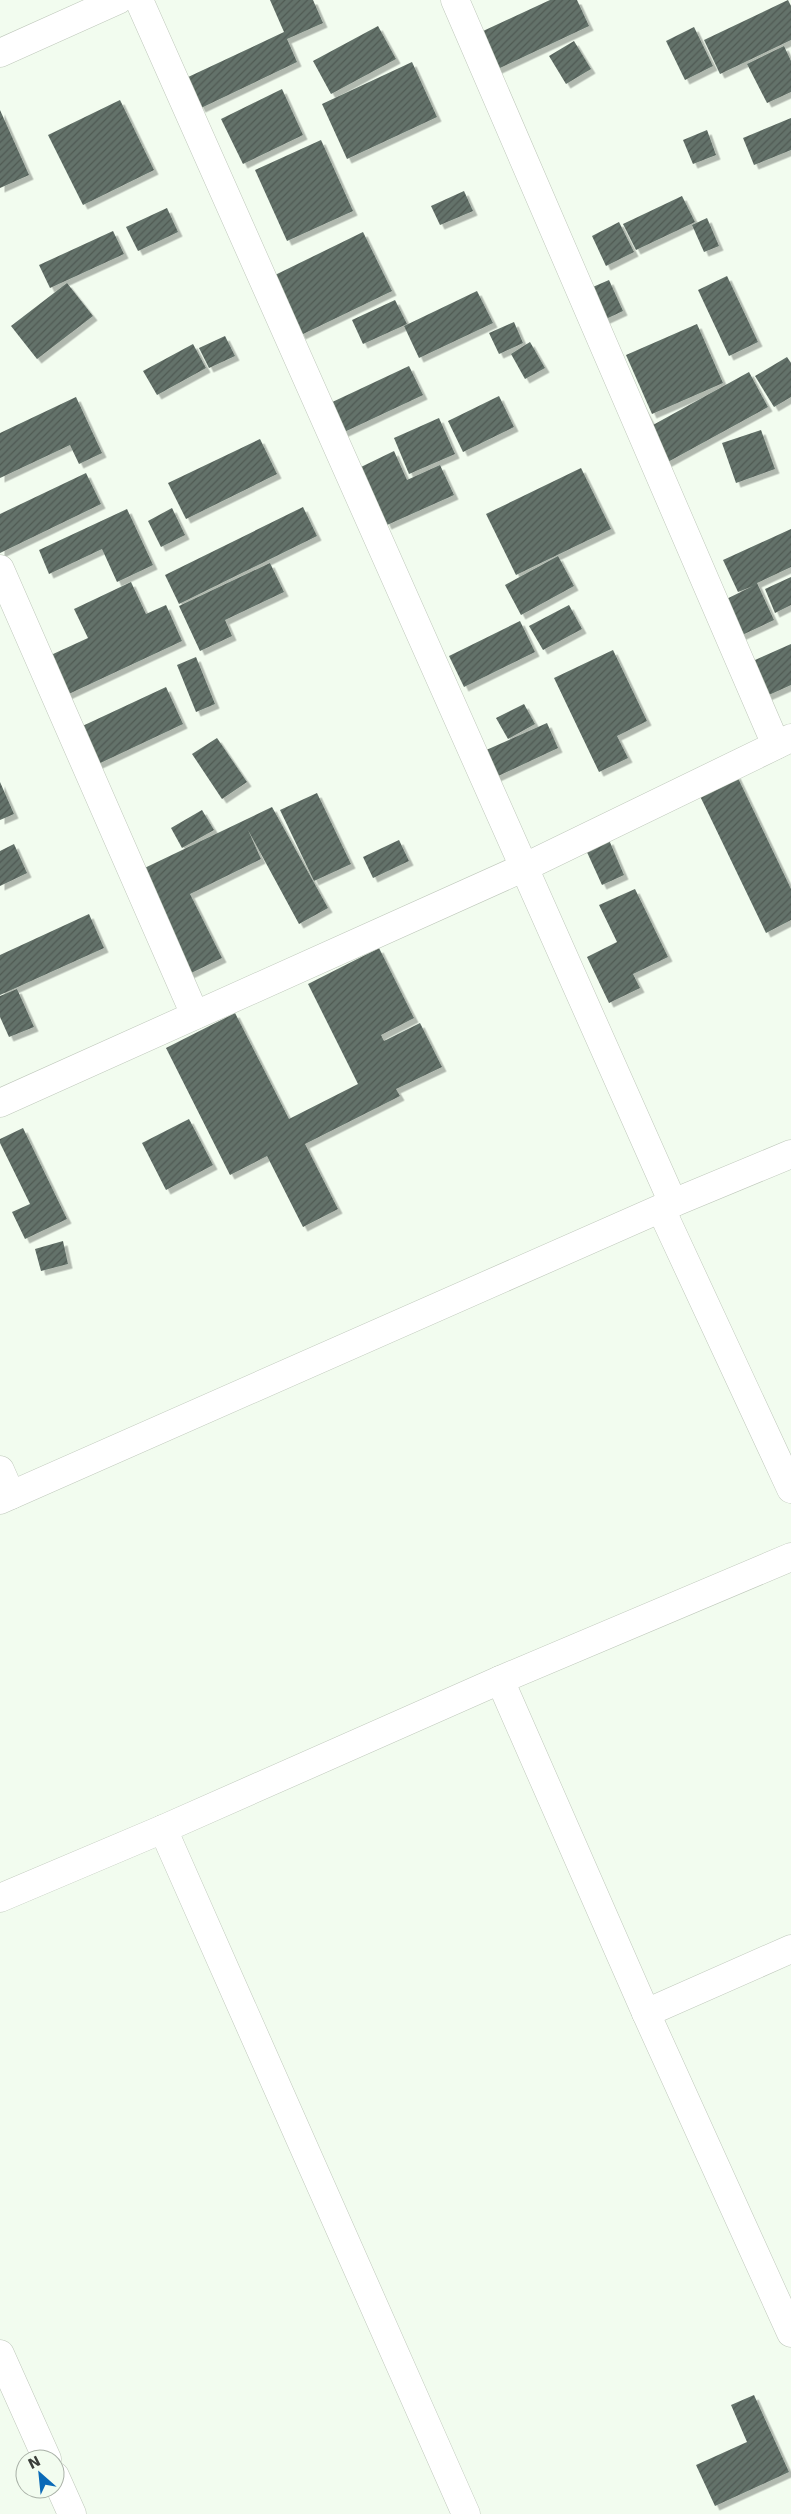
<svg xmlns="http://www.w3.org/2000/svg" width="791" height="2514" font-family="'DejaVu Sans',sans-serif">
  <style>
    .building { fill: url(#building-hatch); filter: url(#shadow) }
    .lines { fill: none; stroke-linecap: round; stroke-linejoin: round }
    .minor-casing { stroke: #bfc8bb; stroke-width: 29 }
    .minor { stroke: #fff; stroke-width: 28 }
  </style>
  <defs>
    <pattern id="building-hatch" width="6" height="6" patternUnits="userSpaceOnUse" patternTransform="scale(1.25)"><rect width="6" height="6" fill="#64726a"/><path d="M-1 1l2-2M0 6l6-6M5 7l2-2" fill="none" stroke="#4f5a54"/></pattern>
    <filter id="shadow"><feDropShadow dx="4.5" dy="4.5" stdDeviation="0" flood-color="#0004"/></filter>
  </defs>
  <rect width="100%" height="100%" fill="#f2fcef"/>
  <!-- building -->
  <g class="building">
    <path d="M270 0H313L323 23 287 39 297 62 201 108 186 78 284 32Z"/>
    <path d="M550 0H577L589 26 485 75 468 38Z"/>
    <path d="M788 0 791 6V40L720 74 704 40Z"/>
    <path d="M378 26 396 59 331 94 313 61Z"/>
    <path d="M694 27 713 66 685 80 666 41Z"/>
    <path d="M574 41 591 69 566 84 549 56Z"/>
    <path d="M784 46 791 61V92L767 103 747 64Z"/>
    <path d="M412 62 437 117 347 159 322 104Z"/>
    <path d="M282 89 303 135 243 164 221 119Z"/>
    <path d="M120 100 154 170 83 205 48 135Z"/>
    <path d="M0 110 29 175 0 188Z"/>
    <path d="M791 118V150L754 165 743 138Z"/>
    <path d="M707 130 716 155 693 164 683 140Z"/>
    <path d="M321 140 353 211 287 241 255 170Z"/>
    <path d="M464 191 473 211 440 225 431 206Z"/>
    <path d="M682 196 695 222 636 250 623 224Z"/>
    <path d="M167 208 178 232 138 251 126 227Z"/>
    <path d="M707 218 719 246 704 252 692 225Z"/>
    <path d="M619 222 634 252 606 266 592 236Z"/>
    <path d="M113 231 124 254 50 288 39 265Z"/>
    <path d="M363 232 392 291 301 335 273 276Z"/>
    <path d="M727 276 758 342 729 356 698 290Z"/>
    <path d="M609 280 623 311 593 325 579 293Z"/>
    <path d="M67 283 93 316 37 359 11 326Z"/>
    <path d="M477 291 493 323 419 358 404 326Z"/>
    <path d="M395 300 407 324 363 344 352 320Z"/>
    <path d="M514 322 523 343 499 354 489 333Z"/>
    <path d="M697 324 723 383 652 414 626 355Z"/>
    <path d="M225 336 235 356 209 368 199 348Z"/>
    <path d="M530 342 545 368 525 379 511 354Z"/>
    <path d="M193 344 206 368 157 395 143 371Z"/>
    <path d="M787 357 791 363V397L774 407 755 376Z"/>
    <path d="M409 366 423 395 340 434 326 405Z"/>
    <path d="M749 372 768 407 655 469 639 399 653 425Z"/>
    <path d="M499 396 514 427 463 452 448 421Z"/>
    <path d="M76 397 102 453 79 464 70 445 0 478V433Z"/>
    <path d="M439 418 455 454 409 474 394 438Z"/>
    <path d="M761 430 775 469 736 483 722 443Z"/>
    <path d="M260 439 277 474 186 519 168 483Z"/>
    <path d="M394 451 407 480 440 465 454 495 387 525 361 467Z"/>
    <path d="M581 468 611 529 516 575 486 514Z"/>
    <path d="M86 473 101 504 0 553V514Z"/>
    <path d="M303 507 317 536 179 604 165 575Z"/>
    <path d="M172 508 185 535 161 547 148 521Z"/>
    <path d="M127 509 153 565 117 582 102 549 49 574 39 550Z"/>
    <path d="M791 529V567L757 583 774 620 725 643 708 608 753 586 738 592 723 560Z"/>
    <path d="M558 556 574 586 521 615 505 585Z"/>
    <path d="M270 563 284 592 225 620 232 636 200 651 179 606Z"/>
    <path d="M791 577V605L775 613 765 589Z"/>
    <path d="M131 582 146 614 166 605 182 641 58 699 40 660 88 638 74 609Z"/>
    <path d="M569 605 582 629 543 650 529 626Z"/>
    <path d="M520 621 535 652 464 687 449 656Z"/>
    <path d="M791 644V685L753 702 737 668Z"/>
    <path d="M613 650 647 721 617 736 628 758 599 772 554 678Z"/>
    <path d="M196 657 215 704 196 712 177 665Z"/>
    <path d="M166 687 183 724 94 766 76 729Z"/>
    <path d="M524 704 535 724 508 739 496 718Z"/>
    <path d="M547 723 558 748 496 777 484 751Z"/>
    <path d="M217 738 247 782 222 799 192 754Z"/>
    <path d="M736 774 791 889V920L766 933 698 792Z"/>
    <path d="M0 782 14 814 0 820Z"/>
    <path d="M317 793 351 864 314 881 280 810Z"/>
    <path d="M272 807 328 908 299 924 248 830 261 859 190 894 222 958 183 977 132 874Z"/>
    <path d="M202 810 214 830 182 848 171 828Z"/>
    <path d="M399 840 409 861 373 878 363 857Z"/>
    <path d="M609 840 624 875 602 885 586 850Z"/>
    <path d="M14 844 27 873 0 886V851Z"/>
    <path d="M635 889 668 957 633 974 640 988 609 1003 587 957 617 942 599 905Z"/>
    <path d="M89 914 104 948 0 995V955Z"/>
    <path d="M379 948 414 1018 381 1035 384 1041 420 1023 442 1067 396 1089 400 1096 305 1144 338 1209 303 1227 267 1156 230 1175 166 1048 235 1013 289 1119 358 1084 308 984Z"/>
    <path d="M17 989 34 1027 9 1037 0 1017V996Z"/>
    <path d="M189 1119 213 1165 166 1190 142 1143Z"/>
    <path d="M23 1128 67 1219 25 1239 12 1212 30 1204 0 1143V1139Z"/>
    <path d="M63 1241 68 1264 41 1271 35 1249Z"/>
    <path d="M754 2395 789 2472 715 2506 696 2465 747 2442 731 2405Z"/>
  </g>
  <g class="lines">
    <!-- minor casing -->
    <g class="minor-casing">
      <g id="minor">
        <path d="M139 0 673 1203"/>
        <path d="M455 0 776 745"/>
        <path d="M0 53 118 0"/>
        <path d="M0 569 195 1015"/>
        <path d="M0 1103 525 867 791 738"/>
        <path d="M661 1209 791 1489"/>
        <path d="M0 1470 11 1495"/>
        <path d="M0 1500 673 1203 791 1154"/>
        <path d="M500 1680 646 2013 791 2333"/>
        <path d="M163 1829 466 2514"/>
        <path d="M0 1898 163 1829 500 1680 791 1557"/>
        <path d="M646 2013 791 1949"/>
        <path d="M0 2354 47 2459"/>
        <path d="M55 2476 72 2514"/>
      </g>
    </g>
    <!-- minor -->
    <use href="#minor" class="minor"/>
  </g>
  <!-- north arrow -->
  <g transform="translate(40 2474) rotate(333)"><circle r="24" fill="#f2fcef" stroke="#a8b0a6"/>
  <path d="M0-4L9 19L0 12L-9 19Z" fill="#0a6ab7"/>
  <text y="-8" font-size="14" font-weight="bold" text-anchor="middle" fill="#3a3e39">N</text>
  </g>
</svg>
